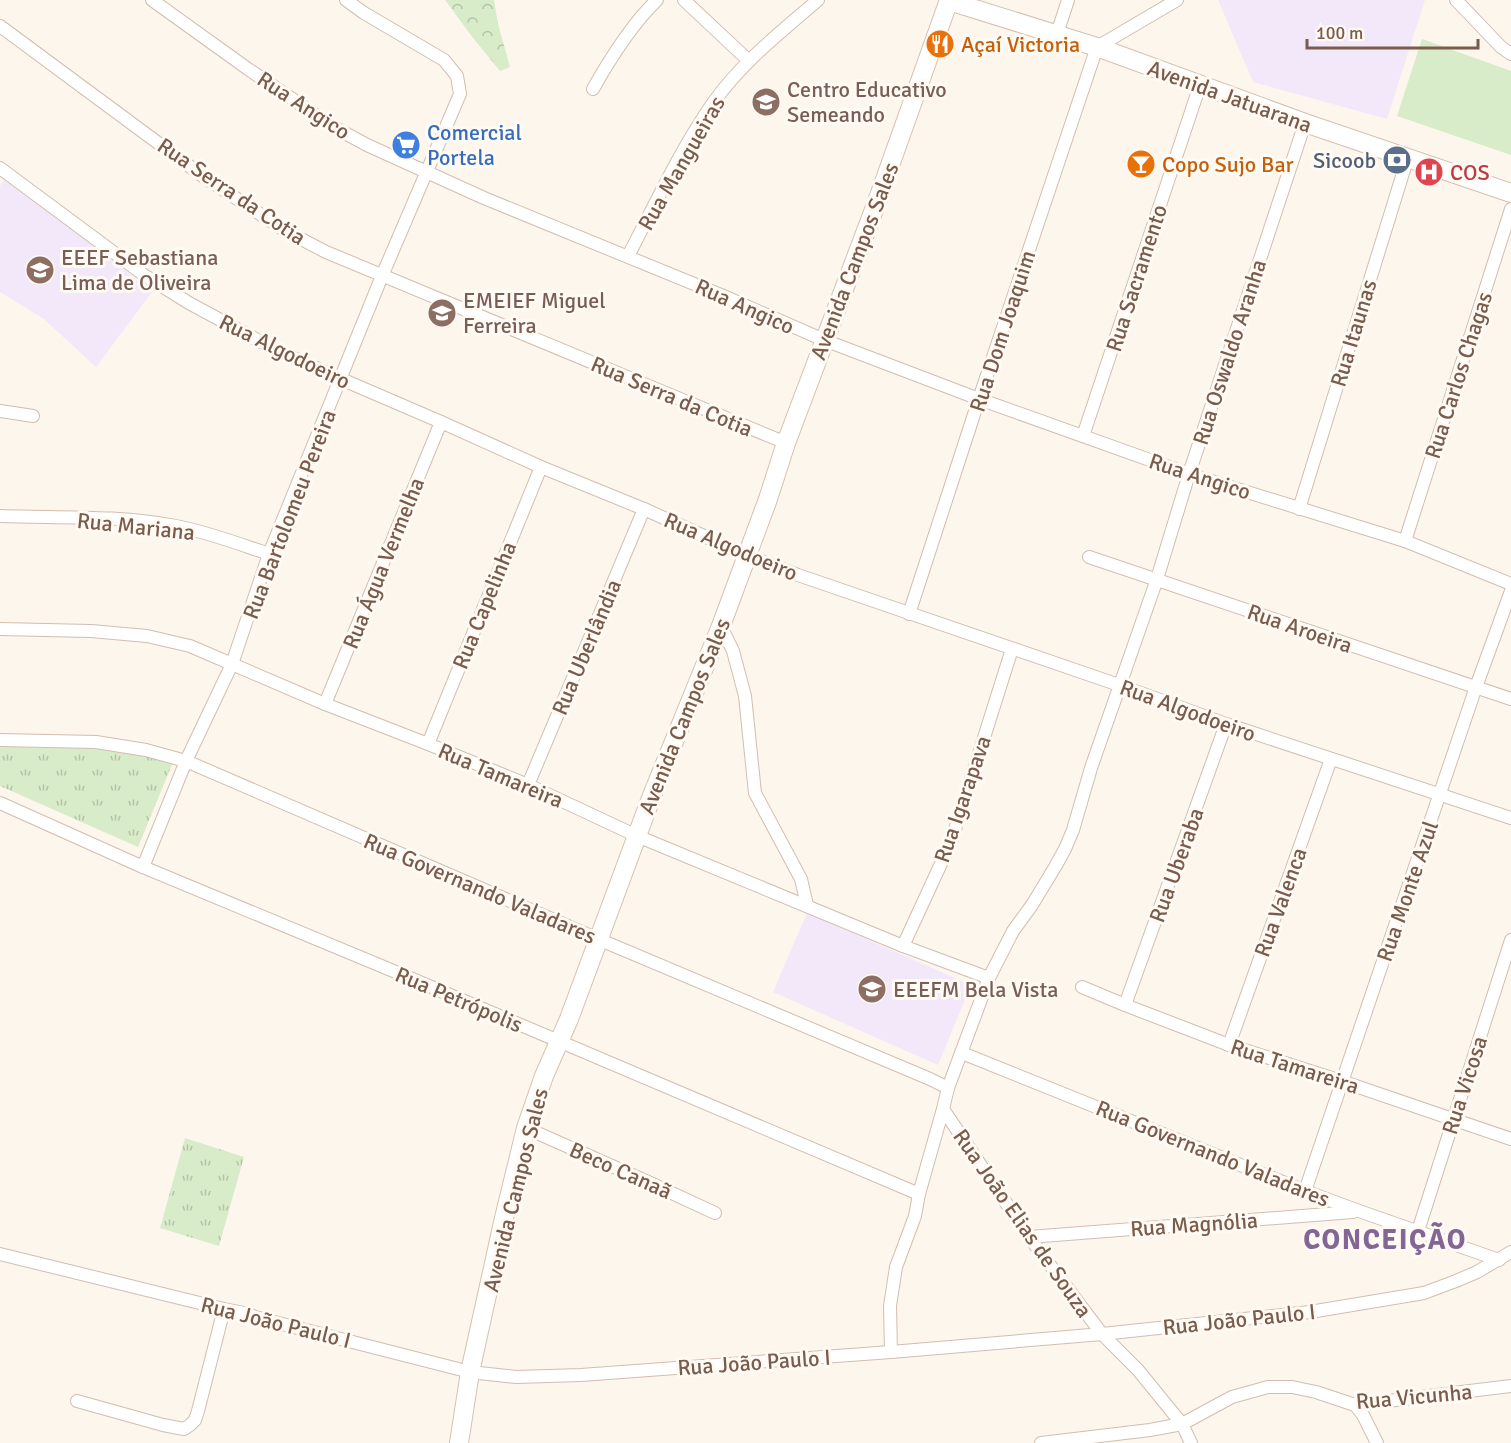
<svg xmlns="http://www.w3.org/2000/svg" width="1511" height="1443" font-family="Signika,sans-serif">
  <style>
    .education { fill: #f3e8fa }
    .grass { fill: url(#grass-tufts) }
    .forest { fill: url(#forest-crowns) }
    .pitch { fill: #d8ecc9 }
    .lines { fill: none; stroke-linecap: round; stroke-linejoin: round }
    .street-casing { stroke: #d1beb0; stroke-width: 14 }
    .secondary-casing { stroke: #d6c0b0; stroke-width: 20 }
    .street { stroke: #fff; stroke-width: 12 }
    .secondary { stroke: #fff; stroke-width: 18 }
    .labels { text-anchor: middle; stroke-width: 6; stroke-linejoin: round; paint-order: stroke }
    .food-label { font-size: 22px; fill: #c56008; stroke: #fffaf3; text-anchor: start }
    .education-label { font-size: 22px; fill: #785e54; stroke: #fffaf3; text-anchor: start }
    .street-label { font-size: 22px; fill: #7a5c4d; stroke: #fffaf3 }
    .shop-label { font-size: 22px; fill: #366cbe; stroke: #fffaf3; text-anchor: start }
    .service-label { font-size: 22px; fill: #4e5e75; stroke: #fffaf3; text-anchor: end }
    .health-label { font-size: 22px; fill: #be3a42; stroke: #fffaf3; text-anchor: start }
    .district-label { font-size: 28px; font-weight: bold; letter-spacing: 1.5px; fill: #846695; stroke: #fffaf3 }
  </style>
  <defs>
    <pattern id="grass-tufts" width="24" height="20" patternUnits="userSpaceOnUse" patternTransform="scale(1.5)"><rect width="24" height="20" fill="#d8ecc9"/><path d="M3 7l-1-3M5 7V3M7 7l1-3M15 17l-1-3M17 17v-4M19 17l1-3" fill="none" stroke="#b4c2a5"/></pattern>
    <pattern id="forest-crowns" width="20" height="18" patternUnits="userSpaceOnUse" patternTransform="scale(1.5)"><rect width="20" height="18" fill="#d8ecc9"/><path d="M2 6a3 3 0 1 1 6 0M12 15a3 3 0 1 1 6 0" fill="none" stroke="#b4c2a5"/></pattern>
  </defs>
  <rect width="100%" height="100%" fill="#fdf6ec"/>
  <!-- education -->
  <g class="education">
    <path d="M1218 0H1425L1387 119 1253 82Z"/>
    <path d="M4 180 95 247 152 292 96 367 44 319 0 292V186Z"/>
    <path d="M807 913 971 985 938 1065 773 992Z"/>
  </g>
  <!-- grass -->
  <g class="grass">
    <path d="M0 739 176 755 138 847 0 786Z"/>
    <path d="M185 1138 244 1157 219 1246 160 1228Z"/>
  </g>
  <!-- forest -->
  <path class="forest" d="M445 0H494L498 24 510 67 500 71 473 38Z"/>
  <!-- pitch -->
  <path class="pitch" d="M1422 39 1511 71V155L1397 116Z"/>
  <g class="lines">
    <!-- street casing -->
    <g class="street-casing">
      <g id="street">
        <path d="M152 0 248 69 332 126 367 145 484 198 721 295 824 340 979 399 1189 474 1405 541 1511 584"/>
        <path d="M684 0 749 61"/>
        <path d="M1456 0 1501 47 1511 54"/>
        <path d="M0 26 204 177 284 230 326 252 786 443"/>
        <path d="M1057 34 1068 0"/>
        <path d="M593 89C611 57 631 25 657 0"/>
        <path d="M0 168 144 275 189 303 276 350 341 379 441 422 541 467 644 509 746 555 798 575 1119 685 1226 724 1511 818"/>
        <path d="M628 256C655 205 680 150 713 103 741 63 781 32 818 0"/>
        <path d="M0 411 33 416"/>
        <path d="M1083 436 1200 85"/>
        <path d="M1299 509 1408 157"/>
        <path d="M0 516C58 518 119 515 176 526 208 532 239 544 269 554"/>
        <path d="M1405 541 1511 209"/>
        <path d="M1089 557 1511 699"/>
        <path d="M909 614 979 399 1097 47 1177 0"/>
        <path d="M721 626 733 651 745 696 755 793 801 879 807 905"/>
        <path d="M0 629 91 631 147 636 190 646 325 704 428 744 528 785 637 836 903 946 989 978"/>
        <path d="M325 704 441 422"/>
        <path d="M0 740 96 742 146 750 186 761 598 939 930 1079 948 1088"/>
        <path d="M428 744 541 467"/>
        <path d="M528 785 644 509"/>
        <path d="M0 803 143 867 403 975 919 1194"/>
        <path d="M143 867 186 761 232 664 269 554 382 276 460 94 457 76 444 60 364 13 346 0"/>
        <path d="M903 946 951 842 1012 649"/>
        <path d="M1082 987 1125 1005 1229 1045 1341 1081 1511 1139"/>
        <path d="M1125 1005 1226 724"/>
        <path d="M1229 1045 1331 759"/>
        <path d="M962 1053 1305 1191 1359 1211 1499 1260"/>
        <path d="M526 1128 648 1182 715 1213"/>
        <path d="M1305 1191 1476 687 1511 591"/>
        <path d="M1418 1231 1511 940"/>
        <path d="M1029 1237 1353 1212"/>
        <path d="M0 1254 224 1309 249 1314 255 1317 470 1372 516 1377 581 1375 891 1352 1102 1334 1310 1312 1424 1293 1456 1281 1477 1272 1511 1252"/>
        <path d="M891 1352 890 1306 896 1267 915 1216 919 1194 943 1109"/>
        <path d="M77 1401 163 1425 184 1429 190 1425 195 1420 198 1411 224 1309"/>
        <path d="M1355 1405 1363 1415 1377 1443"/>
        <path d="M1041 1443 1150 1430 1182 1424 1232 1397 1268 1387H1292L1316 1392 1355 1405 1511 1386"/>
        <path d="M1191 1443 1182 1424 1138 1370 1102 1334 1029 1237 943 1109 948 1088 989 978 1013 931 1032 905 1055 867 1065 849 1073 830 1091 768 1157 579 1189 474 1305 123"/>
      </g>
    </g>
    <!-- secondary casing -->
    <g class="secondary-casing">
      <g id="secondary">
        <path d="M949 1 1097 47 1305 123 1511 193"/>
        <path d="M459 1443 470 1372 504 1218 526 1128 544 1076 569 1019 651 798 721 626 768 499 786 443 878 199 949 0"/>
      </g>
    </g>
    <!-- street -->
    <use href="#street" class="street"/>
    <!-- secondary -->
    <use href="#secondary" class="secondary"/>
  </g>
  <!-- icons -->
  <defs>
    <g id="restaurant-disc" transform="scale(1.5)"><circle r="9.5" fill="#e8710a" stroke="#fffaf3"/><path d="M-5-6h1v4h1v-4h1v4h1v-4h1v5L-1.5 .5V6h-2V.5L-5-1ZM5-6V6H3V1.5H1.5Q1.5-4 5-6Z" fill="#fff"/></g>
    <g id="school-disc" transform="scale(1.5)"><circle r="9.5" fill="#8d6e63" stroke="#fffaf3"/><path d="M0-5L7-2L0 1L-7-2ZM-4 1L0 2.5L4 1V4Q0 6-4 4Z" fill="#fff"/></g>
    <g id="supermarket-disc" transform="scale(1.5)"><circle r="9.5" fill="#3f7fe0" stroke="#fffaf3"/><path d="M-6-5.5h2.5l.6 2H6L4.5 2H-2.5L-4.4-4H-6ZM-1.5 3.2a1.3 1.3 0 1 0 .1 0ZM3 3.2a1.3 1.3 0 1 0 .1 0Z" fill="#fff"/></g>
    <g id="bank-disc" transform="scale(1.5)"><circle r="9.5" fill="#5c6f8a" stroke="#fffaf3"/><path d="M-6-4H6V4H-6ZM0-2.3a2.3 2.3 0 1 0 0 4.6a2.3 2.3 0 1 0 0-4.6Z" fill="#fff"/></g>
    <g id="bar-disc" transform="scale(1.5)"><circle r="9.5" fill="#e8710a" stroke="#fffaf3"/><path d="M-6-5H6L.8 .8V4.5H3.5V6h-7V4.5H-.8V.8Z" fill="#fff"/></g>
    <g id="hospital-disc" transform="scale(1.5)"><circle r="9.5" fill="#e0444e" stroke="#fffaf3"/><path d="M-5-5h3v3.5h4V-5h3V5h-3V1.5h-4V5h-3Z" fill="#fff"/></g>
  </defs>
  <g fill-rule="evenodd">
    <use href="#restaurant-disc" x="940" y="44"/>
    <use href="#school-disc" x="766" y="102"/>
    <use href="#supermarket-disc" x="406" y="145"/>
    <use href="#bank-disc" x="1397" y="160"/>
    <use href="#bar-disc" x="1141" y="164"/>
    <use href="#hospital-disc" x="1429" y="172"/>
    <use href="#school-disc" x="40" y="270"/>
    <use href="#school-disc" x="442" y="313"/>
    <use href="#school-disc" x="872" y="989"/>
  </g>
  <g class="labels">
    <!-- food labels -->
    <g class="food-label">
      <text x="961" y="52">Açaí Victoria</text>
      <text x="1162" y="172">Copo Sujo Bar</text>
    </g>
    <!-- education labels -->
    <g class="education-label">
      <text x="787" y="97">Centro Educativo<tspan x="787" dy="25">Semeando</tspan></text>
      <text x="61" y="265">EEEF Sebastiana<tspan x="61" dy="25">Lima de Oliveira</tspan></text>
      <text x="463" y="308">EMEIEF Miguel<tspan x="463" dy="25">Ferreira</tspan></text>
      <text x="893" y="997">EEEFM Bela Vista</text>
    </g>
    <!-- street labels -->
    <g class="street-label">
      <text transform="translate(1230 96) rotate(20)" y="8">Avenida Jatuarana</text>
      <text transform="translate(304 105) rotate(33)" y="8">Rua Angico</text>
      <text transform="translate(681 163) rotate(-60)" y="8">Rua Mangueiras</text>
      <text transform="translate(232 191) rotate(34)" y="8">Rua Serra da Cotia</text>
      <text transform="translate(854 261) rotate(-69)" y="8">Avenida Campos Sales</text>
      <text transform="translate(1136 278) rotate(-72)" y="8">Rua Sacramento</text>
      <text transform="translate(745 306) rotate(24)" y="8">Rua Angico</text>
      <text transform="translate(1002 331) rotate(-72)" y="8">Rua Dom Joaquim</text>
      <text transform="translate(1353 333) rotate(-73)" y="8">Rua Itaunas</text>
      <text transform="translate(285 351) rotate(26)" y="8">Rua Algodoeiro</text>
      <text transform="translate(1229 352) rotate(-72)" y="8">Rua Oswaldo Aranha</text>
      <text transform="translate(1458 375) rotate(-72)" y="8">Rua Carlos Chagas</text>
      <text transform="translate(672 396) rotate(23)" y="8">Rua Serra da Cotia</text>
      <text transform="translate(1200 476) rotate(18)" y="8">Rua Angico</text>
      <text transform="translate(289 514) rotate(-69)" y="8">Rua Bartolomeu Pereira</text>
      <text transform="translate(136 526) rotate(6)" y="8">Rua Mariana</text>
      <text transform="translate(731 546) rotate(23)" y="8">Rua Algodoeiro</text>
      <text transform="translate(383 563) rotate(-68)" y="8">Rua Água Vermelha</text>
      <text transform="translate(484 605) rotate(-68)" y="8">Rua Capelinha</text>
      <text transform="translate(1300 628) rotate(19)" y="8">Rua Aroeira</text>
      <text transform="translate(586 647) rotate(-67)" y="8">Rua Uberlândia</text>
      <text transform="translate(1188 710) rotate(20)" y="8">Rua Algodoeiro</text>
      <text transform="translate(684 716) rotate(-68)" y="8">Avenida Campos Sales</text>
      <text transform="translate(501 775) rotate(23)" y="8">Rua Tamareira</text>
      <text transform="translate(962 799) rotate(-71)" y="8">Rua Igarapava</text>
      <text transform="translate(1176 865) rotate(-70)" y="8">Rua Uberaba</text>
      <text transform="translate(480 888) rotate(23)" y="8">Rua Governando Valadares</text>
      <text transform="translate(1407 891) rotate(-71)" y="8">Rua Monte Azul</text>
      <text transform="translate(1280 902) rotate(-70)" y="8">Rua Valenca</text>
      <text transform="translate(459 999) rotate(23)" y="8">Rua Petrópolis</text>
      <text transform="translate(1295 1066) rotate(18)" y="8">Rua Tamareira</text>
      <text transform="translate(1464 1085) rotate(-72)" y="8">Rua Vicosa</text>
      <text transform="translate(1213 1153) rotate(22)" y="8">Rua Governando Valadares</text>
      <text transform="translate(621 1170) rotate(24)" y="8">Beco Canaã</text>
      <text transform="translate(515 1190) rotate(-76)" y="8">Avenida Campos Sales</text>
      <text transform="translate(1023 1223) rotate(55)" y="8">Rua João Elias de Souza</text>
      <text transform="translate(1194 1224) rotate(-4)" y="8">Rua Magnólia</text>
      <text transform="translate(1239 1319) rotate(-6)" y="8">Rua João Paulo I</text>
      <text transform="translate(276 1322) rotate(14)" y="8">Rua João Paulo I</text>
      <text transform="translate(754 1362) rotate(-4)" y="8">Rua João Paulo I</text>
      <text transform="translate(1414 1396) rotate(-5)" y="8">Rua Vicunha</text>
    </g>
    <!-- shop labels -->
    <g class="shop-label">
      <text x="427" y="140">Comercial<tspan x="427" dy="25">Portela</tspan></text>
    </g>
    <!-- service labels -->
    <g class="service-label">
      <text x="1376" y="168">Sicoob</text>
    </g>
    <!-- health labels -->
    <g class="health-label">
      <text x="1450" y="180">COS</text>
    </g>
    <!-- district labels -->
    <g class="district-label">
      <text x="1385" y="1249">CONCEIÇÃO</text>
    </g>
  </g>
  <!-- scale -->
  <path d="M1307 39v9h171v-9" fill="none" stroke="#7a5c4d" stroke-width="3"/>
  <text x="1316" y="39" font-size="18" fill="#7a5c4d" stroke="#fffaf3" stroke-width="4.5" paint-order="stroke">100 m</text>
</svg>
